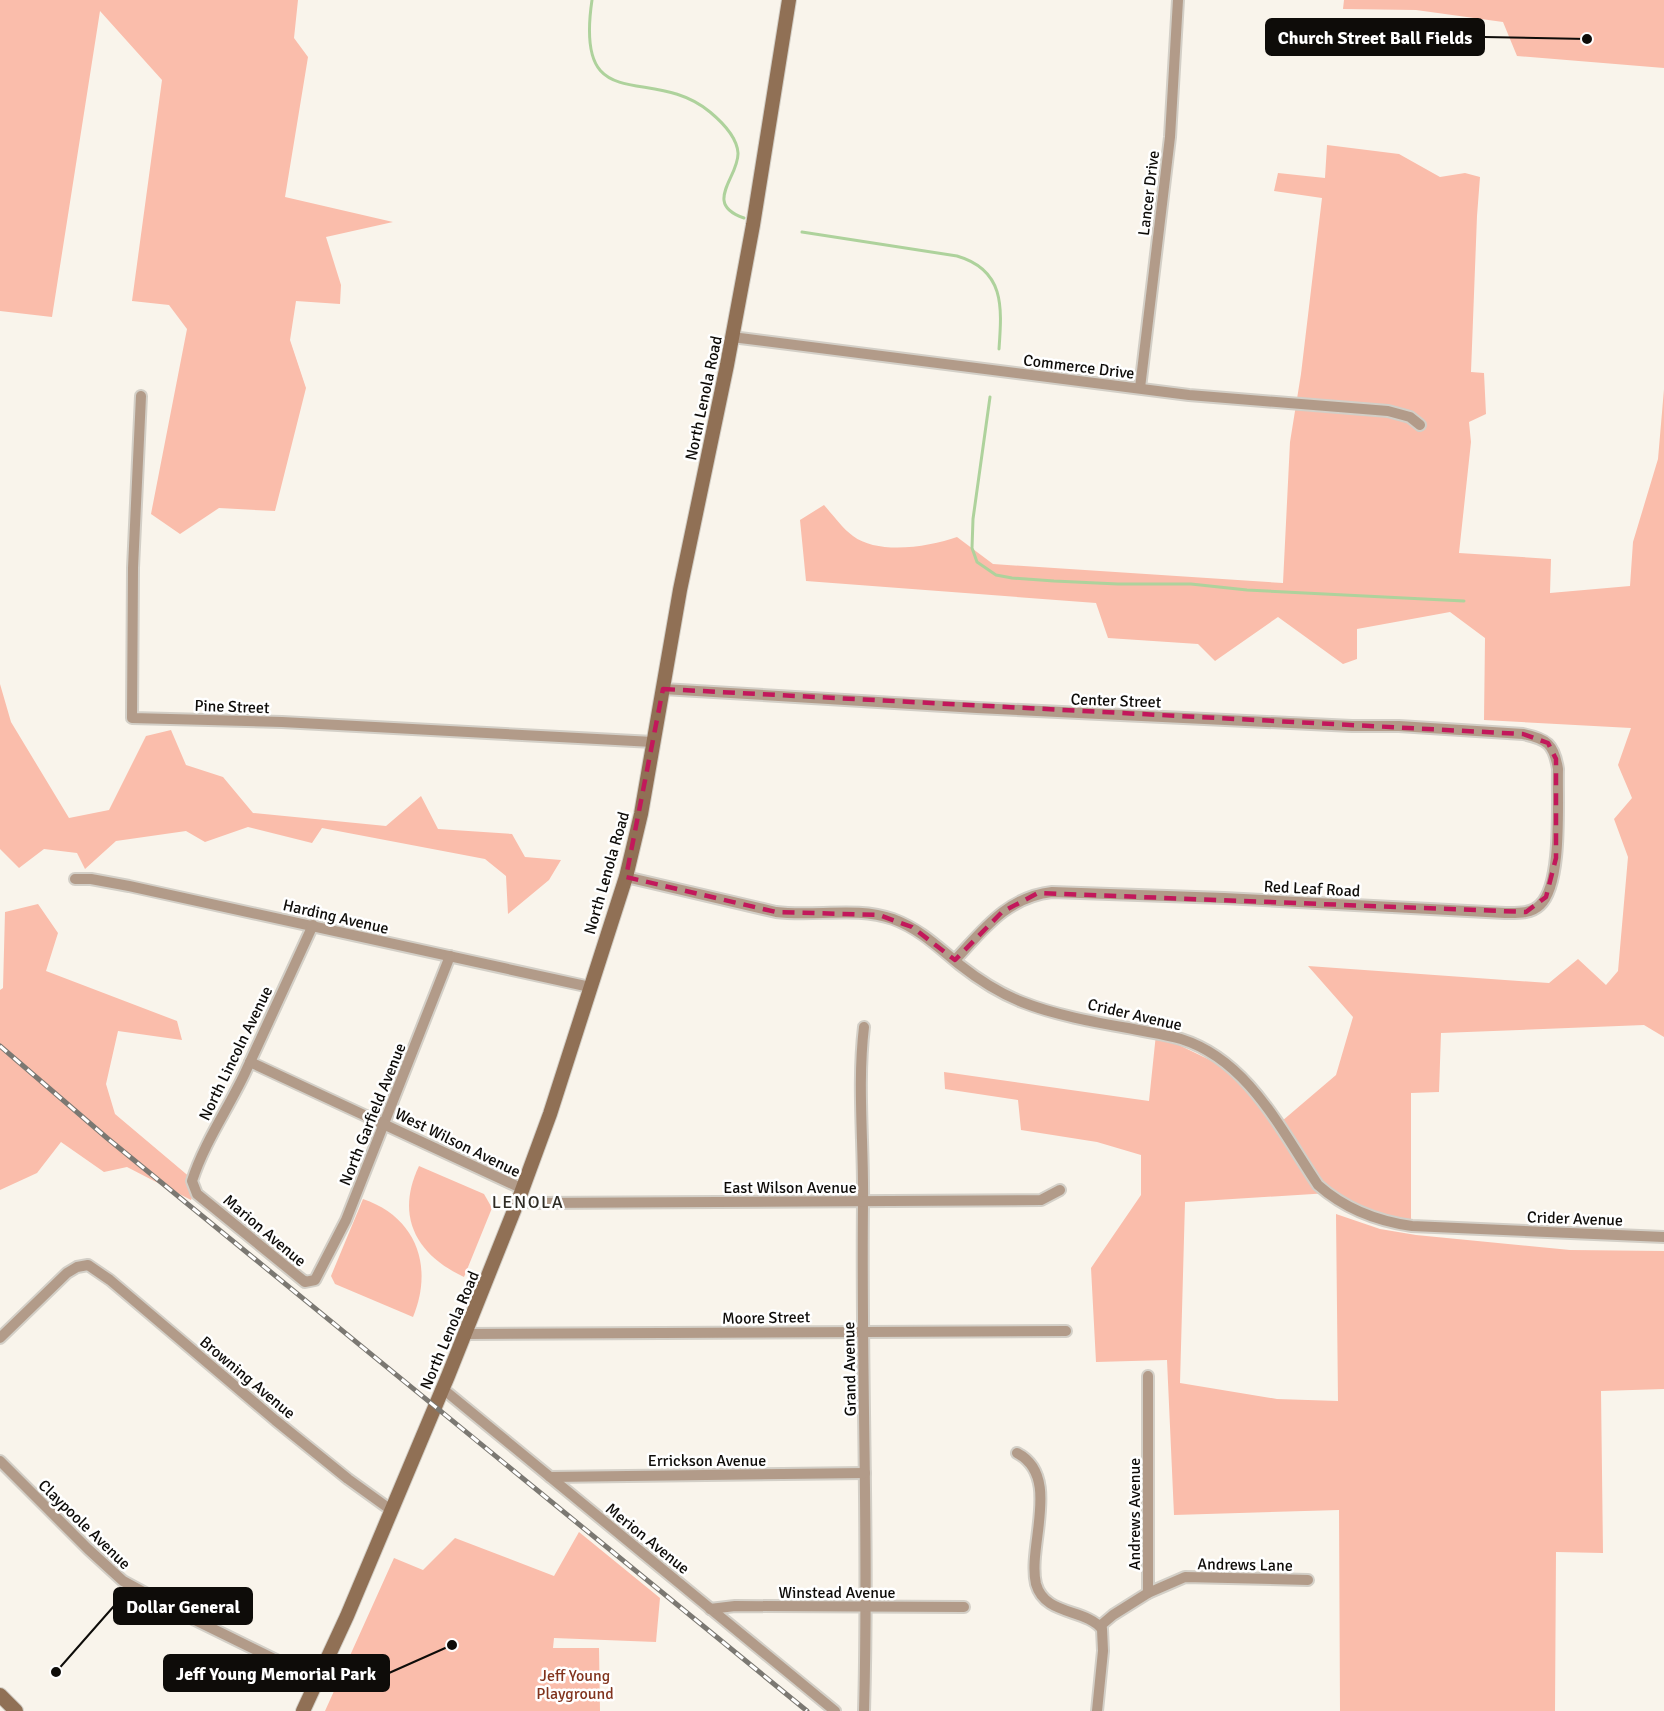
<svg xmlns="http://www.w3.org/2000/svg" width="1664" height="1711" font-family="Signika,sans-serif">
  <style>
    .green { fill: #fabdab }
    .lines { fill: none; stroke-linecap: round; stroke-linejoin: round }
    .stream { stroke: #aed29c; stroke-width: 3 }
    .street-casing { stroke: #d3cfc7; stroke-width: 14 }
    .secondary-casing { stroke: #d3cfc7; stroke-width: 16 }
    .street { stroke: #b29b89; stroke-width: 10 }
    .secondary { stroke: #907055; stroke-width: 14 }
    .rail-casing { stroke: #7b7872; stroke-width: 5 }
    .rail { stroke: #fff; stroke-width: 3; stroke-dasharray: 9; stroke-linecap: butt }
    .marked { fill: none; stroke: #c2185b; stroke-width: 4.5; stroke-dasharray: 12 8; stroke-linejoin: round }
    .labels { text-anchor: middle; stroke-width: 5; stroke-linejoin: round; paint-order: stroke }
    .street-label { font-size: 16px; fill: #0e0c09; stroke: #fff }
    .park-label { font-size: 16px; fill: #81331d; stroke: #fff }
    .neighbourhood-label { font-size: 18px; letter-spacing: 1.5px; fill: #2e2b24; stroke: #fff }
    .leader { fill: none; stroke: #0e0c09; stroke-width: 2 }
    .callout-dot { fill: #0e0c09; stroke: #fff; stroke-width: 2 }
    .callout { fill: #0e0c09; stroke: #0e0c09; stroke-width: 2 }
    .callout-label { font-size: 18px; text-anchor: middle; font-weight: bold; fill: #fff }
  </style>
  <rect width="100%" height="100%" fill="#f9f4eb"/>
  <!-- green -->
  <g class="green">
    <path d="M0 0H298L294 38 308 57 285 197 393 222 326 237 341 285 340 304 296 301 290 340 306 388 275 511 219 508 180 534 151 514 187 329 169 305 132 301 162 80 100 11 52 317 0 311Z"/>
    <path d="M1344 0H1664V68L1517 56 1503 22 1416 10 1343 9Z"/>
    <path d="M1327 145 1399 154 1440 177 1465 173 1480 177 1477 216 1471 372 1484 373 1486 414 1469 422 1471 442 1459 553 1551 559 1550 593 1630 586 1633 542 1658 459 1664 389V1037L1644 1025 1441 1033 1439 1092 1411 1093V1224L1342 1203 1329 1193 1185 1202 1180 1383 1277 1399 1338 1401 1336 1214 1380 1229 1416 1235 1570 1250 1664 1251V1389L1601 1391 1603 1553 1556 1552 1555 1711H1340L1339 1510 1174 1515 1167 1360 1096 1362 1091 1268 1141 1195V1155L1097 1142 1021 1130 1018 1100 945 1089 944 1072 1149 1101 1156 1034 1239 1074 1275 1127 1336 1075 1353 1017 1308 966 1549 983 1578 959 1606 985 1618 971 1628 857 1614 819 1632 798 1618 765 1631 728 1484 720 1485 638 1450 612 1357 629V659L1343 664 1278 617 1215 661 1198 644 1108 638 1096 603 806 581 800 520 824 505C833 515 842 528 853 536 878 555 929 547 957 537L993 564 1283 583 1290 442 1301 374 1322 198 1274 191 1278 173 1325 178Z"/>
    <path d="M0 684 11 722 69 818 109 810 146 736 171 730 186 765 223 777 253 813 386 826 421 796 438 829 512 834 525 857 561 860 549 880 508 914 506 876 485 859 322 828 312 843 248 827 205 842 186 831 116 841 85 869 77 853 44 849 19 868 0 849Z"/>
    <path d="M38 904 58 933 46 971 177 1021 182 1040 118 1031 106 1084 115 1114 198 1184 191 1200 127 1167 104 1172 61 1142 37 1173 0 1190V990L3 988 5 912Z"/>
    <path d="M419 1166 484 1194 492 1208 464 1277C416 1255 395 1216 419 1166Z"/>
    <path d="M363 1199C416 1217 434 1266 413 1317L335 1284 331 1276Z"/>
    <path d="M579 1532 660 1598 656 1642 554 1638 553 1648H599L600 1711H325L394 1558 423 1570 455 1538 554 1576Z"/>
  </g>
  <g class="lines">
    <!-- stream -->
    <g class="stream">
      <path d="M592 0C574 121 652 63 710 112 722 122 737 137 738 153 739 177 702 204 744 218"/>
      <path d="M802 232 957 256C1005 270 1002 307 999 349"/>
      <path d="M990 397 973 519 972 548 977 562 996 575 1012 578 1054 581 1118 584H1191L1247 590 1464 601"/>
    </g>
    <!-- street casing -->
    <g class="street-casing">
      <g id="street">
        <path d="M732 337 1189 395 1388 411 1410 417 1420 425"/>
        <path d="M1140 388 1170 137 1178 0"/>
        <path d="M141 396 133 568 132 718 282 722 653 742"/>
        <path d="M663 689 977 708 1352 726H1399L1523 734C1547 739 1554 744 1558 769 1557 800 1563 884 1540 905 1531 914 1517 913 1505 913L1224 898 1052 892C1007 897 983 930 955 960"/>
        <path d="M626 877 776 912C815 917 856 906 893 919 920 929 938 947 960 965 979 980 999 993 1022 1002 1055 1015 1093 1022 1128 1028 1146 1032 1164 1034 1181 1039 1248 1060 1281 1130 1318 1185 1345 1209 1376 1221 1412 1226L1664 1237"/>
        <path d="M75 879H91L129 886 590 987"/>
        <path d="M313 925C290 974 268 1024 245 1073 228 1109 204 1143 192 1181L197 1194 305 1282 315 1280 346 1220 450 956"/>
        <path d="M864 1027C857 1085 864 1145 863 1204 861 1373 869 1542 864 1711"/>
        <path d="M250 1062 523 1189"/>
        <path d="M518 1200 533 1203 1041 1200 1060 1190"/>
        <path d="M466 1334 1066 1331"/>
        <path d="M0 1338 67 1273 77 1267 88 1265 110 1280 275 1420 348 1479 391 1510"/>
        <path d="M443 1389 835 1711"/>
        <path d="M1017 1453C1062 1476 1027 1546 1036 1584 1045 1616 1085 1608 1102 1629L1103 1651 1097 1711"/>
        <path d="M0 1461 88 1549 123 1581 195 1620 317 1680"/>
        <path d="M550 1477 865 1473"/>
        <path d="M1148 1593 1185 1577 1308 1580"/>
        <path d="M710 1609 735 1606 964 1607"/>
        <path d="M1100 1626 1113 1615 1148 1593V1376"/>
      </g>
    </g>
    <!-- secondary casing -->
    <g class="secondary-casing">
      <g id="secondary">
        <path d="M0 1695 16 1711"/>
        <path d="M303 1711 347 1616 448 1376 521 1193 550 1114 626 877 641 814 680 590 727 365 753 225 789 0"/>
      </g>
    </g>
    <!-- street -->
    <use href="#street" class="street"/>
    <!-- secondary -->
    <use href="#secondary" class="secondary"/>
    <!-- rail casing -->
    <g class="rail-casing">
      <path id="rail" d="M0 1046 107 1138 807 1711"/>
    </g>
    <!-- rail -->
    <use href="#rail" class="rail"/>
  </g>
  <!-- marked area -->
  <path class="marked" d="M663 689 1523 734 1548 743 1556 759V858L1546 897 1526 912 1038 893 1002 912 955 960 912 927 879 915 776 912 626 877Z"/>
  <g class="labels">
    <!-- street labels -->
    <g class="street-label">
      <text transform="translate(1148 193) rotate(-83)" y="6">Lancer Drive</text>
      <text transform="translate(1079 366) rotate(7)" y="6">Commerce Drive</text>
      <text transform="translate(703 398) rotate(-78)" y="6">North Lenola Road</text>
      <text transform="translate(1116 700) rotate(2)" y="6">Center Street</text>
      <text transform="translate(232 706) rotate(2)" y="6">Pine Street</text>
      <text transform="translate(606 873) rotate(-74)" y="6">North Lenola Road</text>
      <text transform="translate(1312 888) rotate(3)" y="6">Red Leaf Road</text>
      <text transform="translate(336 916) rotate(13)" y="6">Harding Avenue</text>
      <text transform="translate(1135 1014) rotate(13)" y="6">Crider Avenue</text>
      <text transform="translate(235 1053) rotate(-64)" y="6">North Lincoln Avenue</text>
      <text transform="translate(372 1114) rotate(-68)" y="6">North Garfield Avenue</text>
      <text transform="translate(458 1142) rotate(26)" y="6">West Wilson Avenue</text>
      <text x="790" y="1193">East Wilson Avenue</text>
      <text transform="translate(1575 1218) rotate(2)" y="6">Crider Avenue</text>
      <text transform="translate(265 1230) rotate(40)" y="6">Marion Avenue</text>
      <text transform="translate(766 1317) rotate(-1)" y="6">Moore Street</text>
      <text transform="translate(449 1330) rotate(-67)" y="6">North Lenola Road</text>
      <text transform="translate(849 1369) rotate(-91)" y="6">Grand Avenue</text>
      <text transform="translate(248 1377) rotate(40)" y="6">Browning Avenue</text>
      <text x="707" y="1466">Errickson Avenue</text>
      <text transform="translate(1134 1514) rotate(-90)" y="6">Andrews Avenue</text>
      <text transform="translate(85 1524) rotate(44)" y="6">Claypoole Avenue</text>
      <text transform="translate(648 1538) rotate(39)" y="6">Merion Avenue</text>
      <text transform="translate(1245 1564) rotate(1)" y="6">Andrews Lane</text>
      <text x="837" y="1598">Winstead Avenue</text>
    </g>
    <!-- park labels -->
    <g class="park-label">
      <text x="575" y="1681">Jeff Young<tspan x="575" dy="18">Playground</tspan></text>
    </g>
    <!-- neighbourhood labels -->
    <g class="neighbourhood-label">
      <text x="528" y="1208">LENOLA</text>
    </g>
  </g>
  <!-- callouts -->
  <path class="leader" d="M1587 39L1484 37M56 1672L114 1606M452 1645L389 1673"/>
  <g class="callout-dot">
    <circle cx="1587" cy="39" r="6"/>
    <circle cx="56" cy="1672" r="6"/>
    <circle cx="452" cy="1645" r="6"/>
  </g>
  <g class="callout">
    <rect x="1266" y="19" width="218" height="36" rx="6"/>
    <rect x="114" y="1588" width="138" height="36" rx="6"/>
    <rect x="164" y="1655" width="225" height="36" rx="6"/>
  </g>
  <g class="callout-label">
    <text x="1375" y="44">Church Street Ball Fields</text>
    <text x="183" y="1613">Dollar General</text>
    <text x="276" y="1680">Jeff Young Memorial Park</text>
  </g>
</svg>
